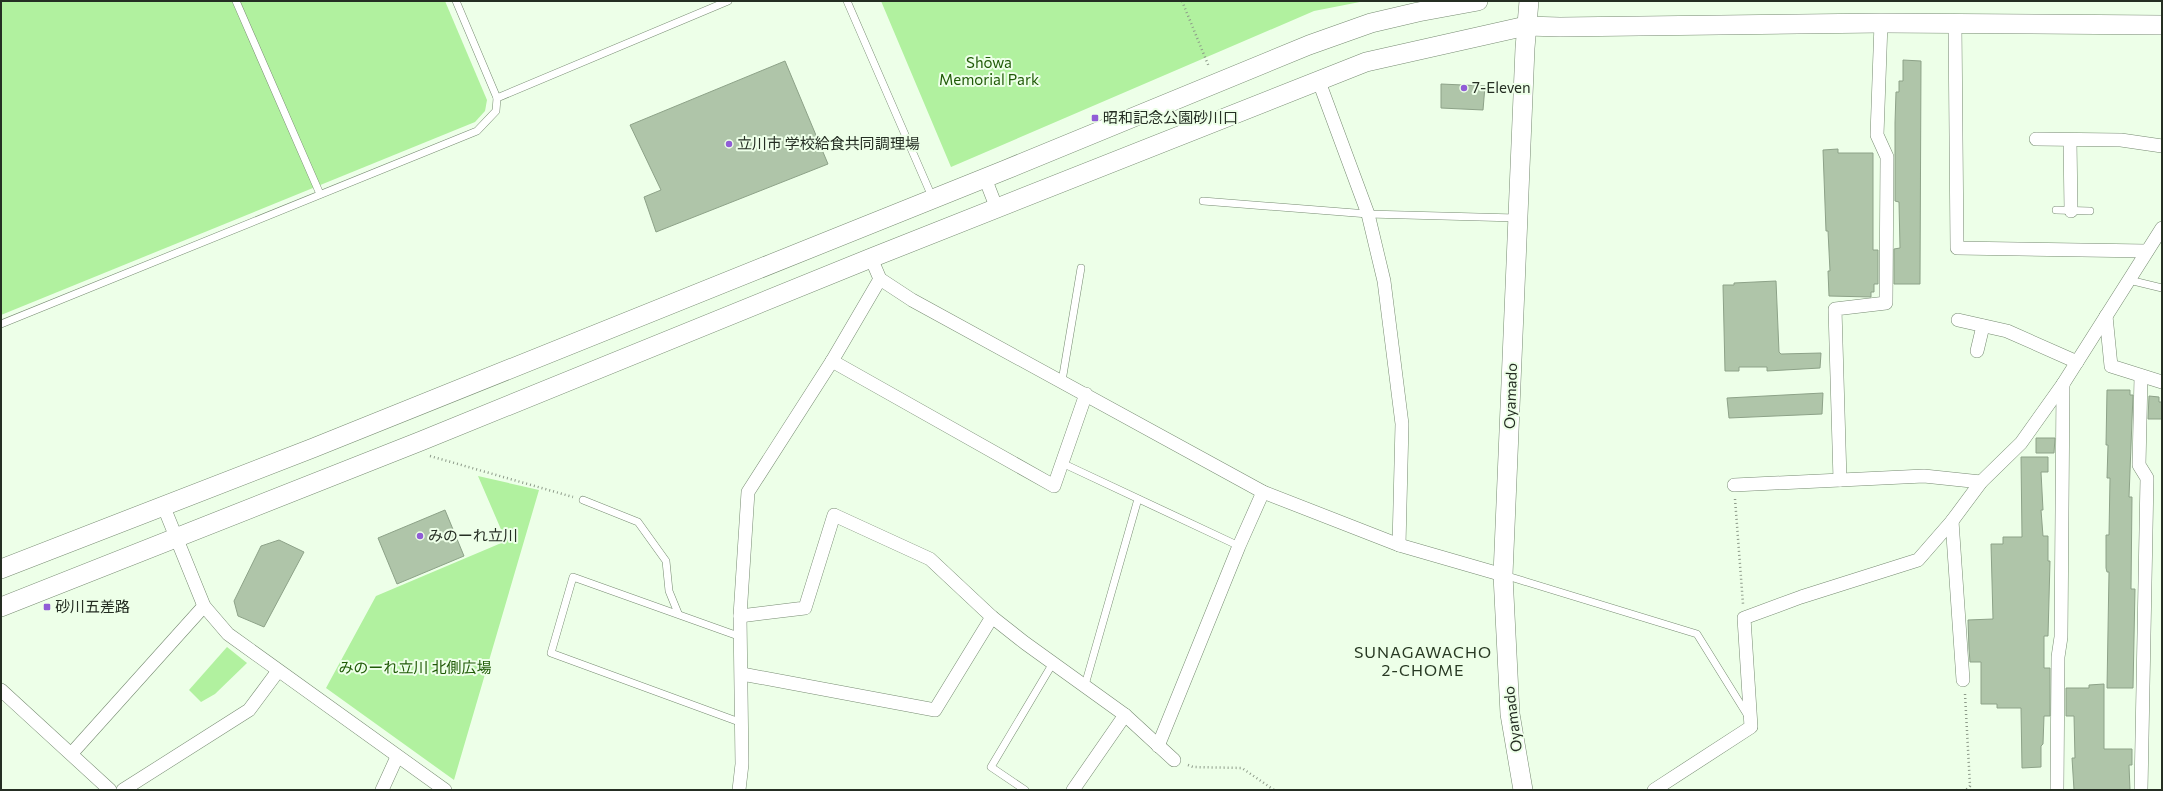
<svg xmlns="http://www.w3.org/2000/svg" width="2163" height="791" font-family="Commissioner,'Noto Sans JP',sans-serif">
  <style>
    .green { fill: #b1f19f }
    .building { fill: #afc5a9; stroke: #8da288 }
    .lines { fill: none; stroke-linecap: round; stroke-linejoin: round }
    .lane-casing { stroke: #778b72; stroke-width: 8 }
    .street-casing { stroke: #778b72; stroke-width: 14 }
    .secondary-casing { stroke: #778b72; stroke-width: 20 }
    .path { stroke: #8d9a89; stroke-width: 2.5; stroke-dasharray: 1 3; stroke-linecap: butt }
    .lane { stroke: #fff; stroke-width: 7 }
    .street { stroke: #fff; stroke-width: 13 }
    .secondary { stroke: #fff; stroke-width: 19 }
    .poi-dot { fill: #905dd6; stroke: #edffe8; stroke-width: 1.5 }
    .labels { text-anchor: middle; stroke-width: 4; stroke-linejoin: round; paint-order: stroke }
    .park-label { font-size: 15px; fill: #1f5a06; stroke: #edffe8 }
    .poi-label { font-size: 15px; fill: #252e23; stroke: #edffe8; text-anchor: start }
    .street-label { font-size: 15px; fill: #252e23; stroke: #edffe8 }
    .neighbourhood-label { font-size: 16px; letter-spacing: 1px; fill: #283923; stroke: #edffe8 }
  </style>
  <rect width="100%" height="100%" fill="#edffe8"/>
  <!-- green -->
  <g class="green">
    <path d="M1 1H445L487 100 485 111 475 122 1 315Z"/>
    <path d="M881 1H1365L1314 11 951 167Z"/>
    <path d="M478 476 539 490 454 780 326 688 376 596 506 541Z"/>
    <path d="M227 647 247 663 215 694 201 702 189 690Z"/>
  </g>
  <!-- building -->
  <g class="building">
    <path d="M1903 60 1921 61 1920 284H1894V249L1900 248 1899 202 1895 201V123L1896 92H1899V81H1903Z"/>
    <path d="M785 61 828 164 656 232 644 197 661 190 630 125Z"/>
    <path d="M1441 84 1485 86 1483 110 1441 108Z"/>
    <path d="M1838 149V153H1873V250H1878V284H1874V292H1871V297L1829 296 1828 271H1830L1828 231H1826L1823 150Z"/>
    <path d="M1776 281 1779 352 1781 354 1821 353 1820 368 1767 371V367H1739V371H1725L1723 285H1734V283Z"/>
    <path d="M2107 390H2130V395H2133L2129 497H2132L2131 589H2135L2133 688H2107L2109 572H2107L2106 568V535H2109L2110 478H2107L2108 445H2106Z"/>
    <path d="M1823 393 1822 414 1729 418 1727 398Z"/>
    <path d="M2149 396 2159 397V402H2162V419H2148Z"/>
    <path d="M2036 438H2055L2054 453H2036Z"/>
    <path d="M2021 457H2048V472H2041L2043 510H2041L2043 536H2048V561H2050L2048 636H2044V668H2050V716H2044L2043 744 2041 746V767L2022 768 2021 708H1997V704H1981V662H1970L1969 649 1968 620 1993 619 1991 544H2003V537H2022Z"/>
    <path d="M445 510 464 556 397 584 378 538Z"/>
    <path d="M279 540 304 552 264 627 238 616 234 601 261 546Z"/>
    <path d="M2104 684V749H2132V765H2129L2130 790H2074L2072 758H2075L2074 716H2066V688H2089V685Z"/>
  </g>
  <g class="lines">
    <!-- lane casing -->
    <g class="lane-casing">
      <g id="lane">
        <path d="M236 1 320 194"/>
        <path d="M456 1 497 98"/>
        <path d="M847 1 933 199"/>
        <path d="M1203 201 1368 214 1516 218"/>
        <path d="M2056 210 2090 211"/>
        <path d="M2129 280 2162 288"/>
        <path d="M1 324 477 131 496 111 497 98 728 1"/>
        <path d="M1062 381 1081 268"/>
        <path d="M1062 463 1239 546"/>
        <path d="M583 500 638 522 666 561 669 591 678 613"/>
        <path d="M1504 575 1697 634 1748 716"/>
        <path d="M741 637 573 577 551 653 742 723"/>
        <path d="M1085 685 1138 499"/>
        <path d="M1025 790 991 767 1053 663"/>
      </g>
    </g>
    <!-- street casing -->
    <g class="street-casing">
      <g id="street">
        <path d="M1955 24 1957 248 2147 251"/>
        <path d="M1318 79 1368 214 1384 281 1402 424 1399 545"/>
        <path d="M2036 139 2121 140 2162 146"/>
        <path d="M2070 140 2071 211"/>
        <path d="M985 178 997 209"/>
        <path d="M880 279 912 300 1263 492 1399 545 1503 575"/>
        <path d="M2106 316 2111 366 2162 382"/>
        <path d="M1958 320 2007 331 2077 362"/>
        <path d="M1977 351 1983 326"/>
        <path d="M832 361 1054 486 1086 394"/>
        <path d="M2141 376 2139 465 2147 478 2141 790"/>
        <path d="M1840 480 1835 309 1886 303 1887 157 1877 135 1881 23"/>
        <path d="M1734 485 1924 476 1981 482"/>
        <path d="M163 505 204 606 228 634 445 790"/>
        <path d="M1952 521 1963 680"/>
        <path d="M740 616 805 608 834 515 930 559 992 617 1025 643 1125 715 1174 760"/>
        <path d="M742 674 935 710 992 617"/>
        <path d="M1 690 110 790"/>
        <path d="M1158 746 1239 546 1263 492"/>
        <path d="M72 753 204 606"/>
        <path d="M123 790 249 710 278 671"/>
        <path d="M382 790 397 757"/>
        <path d="M739 790 742 764 740 616 748 492 832 361 880 279 871 258"/>
        <path d="M1073 790 1125 715"/>
        <path d="M1654 790 1751 727 1744 618 1801 597 1918 560 1952 521 1981 482 2021 443 2063 384 2162 228"/>
        <path d="M2057 790 2058 657 2061 637 2063 384"/>
      </g>
    </g>
    <!-- secondary casing -->
    <g class="secondary-casing">
      <g id="secondary">
        <path d="M1 569 313 448 1005 170 1309 45 1371 23 1418 12 1478 1"/>
        <path d="M1 607 421 441 871 258 1366 62 1526 26 1560 27 1881 23 2162 25"/>
        <path d="M1523 790 1510 714 1503 575 1525 48 1529 1"/>
      </g>
    </g>
    <!-- path -->
    <g class="path">
      <path d="M1182 1 1209 67"/>
      <path d="M430 456 573 497"/>
      <path d="M1735 499 1743 604"/>
      <path d="M1965 694 1970 786 1966 790"/>
      <path d="M1188 765 1193 767 1242 768 1274 790"/>
    </g>
    <!-- lane -->
    <use href="#lane" class="lane"/>
    <!-- street -->
    <use href="#street" class="street"/>
    <!-- secondary -->
    <use href="#secondary" class="secondary"/>
  </g>
  <!-- markers -->
  <g class="poi-dot">
    <circle cx="1464" cy="88" r="4"/>
    <rect x="1091" y="114" width="8" height="8" rx="2"/>
    <circle cx="729" cy="144" r="4"/>
    <circle cx="420" cy="536" r="4"/>
    <rect x="43" y="603" width="8" height="8" rx="2"/>
  </g>
  <g class="labels">
    <!-- park labels -->
    <g class="park-label">
      <text x="989" y="68">Shōwa<tspan x="989" dy="17">Memorial Park</tspan></text>
      <text x="415" y="673">みのーれ立川 北側広場</text>
    </g>
    <!-- poi labels -->
    <g class="poi-label">
      <text x="1472" y="93">7-Eleven</text>
      <text x="1103" y="123">昭和記念公園砂川口</text>
      <text x="737" y="149">立川市 学校給食共同調理場</text>
      <text x="428" y="541">みのーれ立川</text>
      <text x="55" y="612">砂川五差路</text>
    </g>
    <!-- street labels -->
    <g class="street-label">
      <text transform="translate(1511 396) rotate(-88)" y="5">Oyamado</text>
      <text transform="translate(1513 719) rotate(-97)" y="5">Oyamado</text>
    </g>
    <!-- neighbourhood labels -->
    <g class="neighbourhood-label">
      <text x="1423" y="658">SUNAGAWACHO<tspan x="1423" dy="18">2-CHOME</tspan></text>
    </g>
  </g>
  <!-- border -->
  <rect width="2163" height="791" fill="none" stroke="#252e23" stroke-width="4"/>
</svg>
